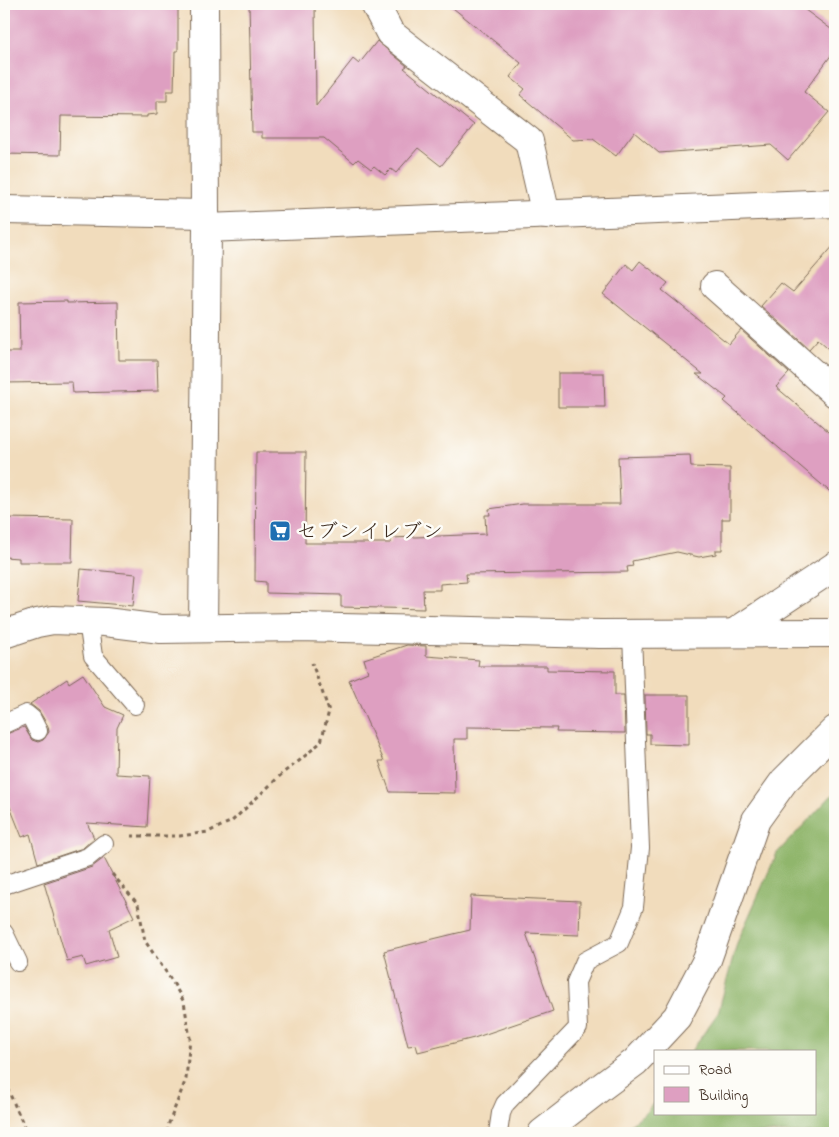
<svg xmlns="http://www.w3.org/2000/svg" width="839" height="1137" font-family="'Indie Flower','Klee One',sans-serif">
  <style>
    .forest { fill: #90b66c; stroke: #667045 }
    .building { fill: #de9fc1 }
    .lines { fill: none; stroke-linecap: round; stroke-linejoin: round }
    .service-casing { stroke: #7b6855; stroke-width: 20 }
    .minor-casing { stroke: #7b6855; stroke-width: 30 }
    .tertiary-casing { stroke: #7b6855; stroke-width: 30 }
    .path { stroke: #7b6855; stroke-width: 3; stroke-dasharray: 4 4; stroke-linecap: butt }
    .service { stroke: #fff; stroke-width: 18 }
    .minor { stroke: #fff; stroke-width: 28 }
    .tertiary { stroke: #fff; stroke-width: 28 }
    .labels { text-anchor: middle; stroke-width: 5; stroke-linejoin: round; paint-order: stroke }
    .poi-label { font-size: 21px; fill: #3b2a1e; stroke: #fdfcf7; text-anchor: start }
  </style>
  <rect width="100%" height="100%" fill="#fdfcf7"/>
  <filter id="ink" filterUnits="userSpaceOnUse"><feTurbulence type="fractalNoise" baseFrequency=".02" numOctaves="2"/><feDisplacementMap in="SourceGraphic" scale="10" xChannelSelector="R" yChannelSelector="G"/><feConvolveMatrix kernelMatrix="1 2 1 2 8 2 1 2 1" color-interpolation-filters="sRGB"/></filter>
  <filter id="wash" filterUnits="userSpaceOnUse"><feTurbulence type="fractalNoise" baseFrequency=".0096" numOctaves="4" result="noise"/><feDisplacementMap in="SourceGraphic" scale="20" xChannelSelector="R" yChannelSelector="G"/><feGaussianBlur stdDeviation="1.12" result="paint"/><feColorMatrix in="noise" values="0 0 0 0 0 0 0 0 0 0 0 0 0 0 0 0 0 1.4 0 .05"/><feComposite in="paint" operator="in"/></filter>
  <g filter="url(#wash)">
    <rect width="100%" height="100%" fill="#f1dcbc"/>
    <!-- forest -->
    <path class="forest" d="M835 792V1133H621L648 1110 655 1101V1113H815V1051H691L718 1013 737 943 777 853Z"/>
    <g id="blocks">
      <!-- building -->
      <g class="building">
        <path d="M4 4H178V51H175L174 91H167V101H157V114L147 115V117L61 116 60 155 4 154Z"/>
        <path d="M249 4H315L316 106 353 59 359 64 377 41 407 66 404 68 474 125 441 166 418 148 396 173 391 169 385 175 374 166 371 169 358 159 354 163 324 138H262V132H252Z"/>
        <path d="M448 4H797L835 32V50L804 92 829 112 788 160 771 145 659 153 634 132 616 156 593 139 573 140 520 95 525 89 510 77 521 63Z"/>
        <path d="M835 244V354L818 339 809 349 761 306 781 283 793 292Z"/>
        <path d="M640 261 668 283 662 290 729 344 741 330 789 373 776 387 835 437V496L724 401 727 398 696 374H703L603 294 626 264 633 270Z"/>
        <path d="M67 301V303L118 302 119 360H157L158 391 73 393 72 382 4 383V352H20L19 302Z"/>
        <path d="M558 373H604L605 407H558Z"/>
        <path d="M256 452H306L305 543H391V538L486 534 485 515H490L489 509 523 504H620L618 457 690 455 691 467 730 468V519H722V550H716V554L699 557 677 552 632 561 633 566 627 567 628 572 466 574 467 582 440 584V590H423L424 609 341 607V595L266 593V582L255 581Z"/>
        <path d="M4 518 73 519 72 562H19V558L4 557Z"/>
        <path d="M81 569 136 574 133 606 78 601Z"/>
        <path d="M407 645 426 646V656L479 660 478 666H547V670L615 671V695H624L625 733 556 732 557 728 467 727V739H454L455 793 390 792 379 761H384L349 680 368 672 364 659Z"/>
        <path d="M83 674 105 707 123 715 117 728 116 774 150 776 147 827 87 823 94 838 83 848 38 863 30 834 22 837 4 792V735L24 727 32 740 38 742 43 740 49 732 48 726 39 711 30 704 67 679 69 683Z"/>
        <path d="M645 695H689V745L650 744V734H646Z"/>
        <path d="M104 858 134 917 109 929 117 957 86 966 83 957 67 961 44 883 92 867Z"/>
        <path d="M471 896 580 901 579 935 526 933 553 1011 474 1038 418 1052 416 1045 408 1046 384 951 470 930Z"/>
      </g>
    </g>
  </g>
  <g filter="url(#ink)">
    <use href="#blocks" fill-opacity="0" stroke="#7b6855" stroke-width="1"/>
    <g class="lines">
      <!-- service casing -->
      <g class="service-casing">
        <g id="service">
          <path d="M88 621 93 656 135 705"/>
          <path d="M4 724 26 714 32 719 38 731"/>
          <path d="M4 885 88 857 104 844"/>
          <path d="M4 933 18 962"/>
          <path d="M498 1133 501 1113 505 1104 578 1028 576 982 585 961 619 943 634 907 640 848 632 634"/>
        </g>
      </g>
      <!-- minor casing -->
      <g class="minor-casing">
        <g id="minor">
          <path d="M375 4 390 33 529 141 546 215"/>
          <path d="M4 210 205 214"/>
          <path d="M715 286 835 393"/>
          <path d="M734 633 835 566"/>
          <path d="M4 634 37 623 53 620 105 622 161 629 299 627 600 634 835 633"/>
          <path d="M542 1133 600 1088 635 1062 677 1017 707 960 756 820 784 781 835 730"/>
        </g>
      </g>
      <!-- tertiary casing -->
      <g class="tertiary-casing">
        <g id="tertiary">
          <path d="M207 228 835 203"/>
          <path d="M203 628 207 228 205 214 204 4"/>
        </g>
      </g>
      <!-- path -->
      <g class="path">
        <path d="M131 836H180L208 832 232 821 284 772 299 761 321 742 329 711 312 663"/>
        <path d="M112 874 138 904 145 941 172 981 184 1002 190 1038 186 1079 169 1123 167 1133"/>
        <path d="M4 1081 25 1128 30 1133"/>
      </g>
      <!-- service -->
      <use href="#service" class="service"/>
      <!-- minor -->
      <use href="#minor" class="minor"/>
      <!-- tertiary -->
      <use href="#tertiary" class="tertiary"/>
    </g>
  </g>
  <!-- icons -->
  <defs>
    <g id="supermarket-square" transform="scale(1.125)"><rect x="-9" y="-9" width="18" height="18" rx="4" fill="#1f6fb2" stroke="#fdfcf7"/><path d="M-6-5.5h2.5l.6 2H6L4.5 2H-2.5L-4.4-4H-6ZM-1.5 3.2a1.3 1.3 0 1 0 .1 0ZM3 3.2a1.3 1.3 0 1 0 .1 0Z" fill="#fff"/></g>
  </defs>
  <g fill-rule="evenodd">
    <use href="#supermarket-square" x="280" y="531"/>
  </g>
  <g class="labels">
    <!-- poi labels -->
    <g class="poi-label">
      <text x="296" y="538">セブンイレブン</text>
    </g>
  </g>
  <!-- margin -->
  <rect width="839" height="1137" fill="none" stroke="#fdfcf7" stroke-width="20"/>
  <!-- legend -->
  <rect x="654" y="1050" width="162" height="65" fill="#fdfcf7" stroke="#afa8a0"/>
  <rect x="664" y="1066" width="25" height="8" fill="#ffffff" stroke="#afa8a0"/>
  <text x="699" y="1074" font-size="15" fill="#3b2a1e">Road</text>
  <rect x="664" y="1087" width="25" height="15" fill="#de9fc1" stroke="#afa8a0"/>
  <text x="699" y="1100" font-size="15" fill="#3b2a1e">Building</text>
</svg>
